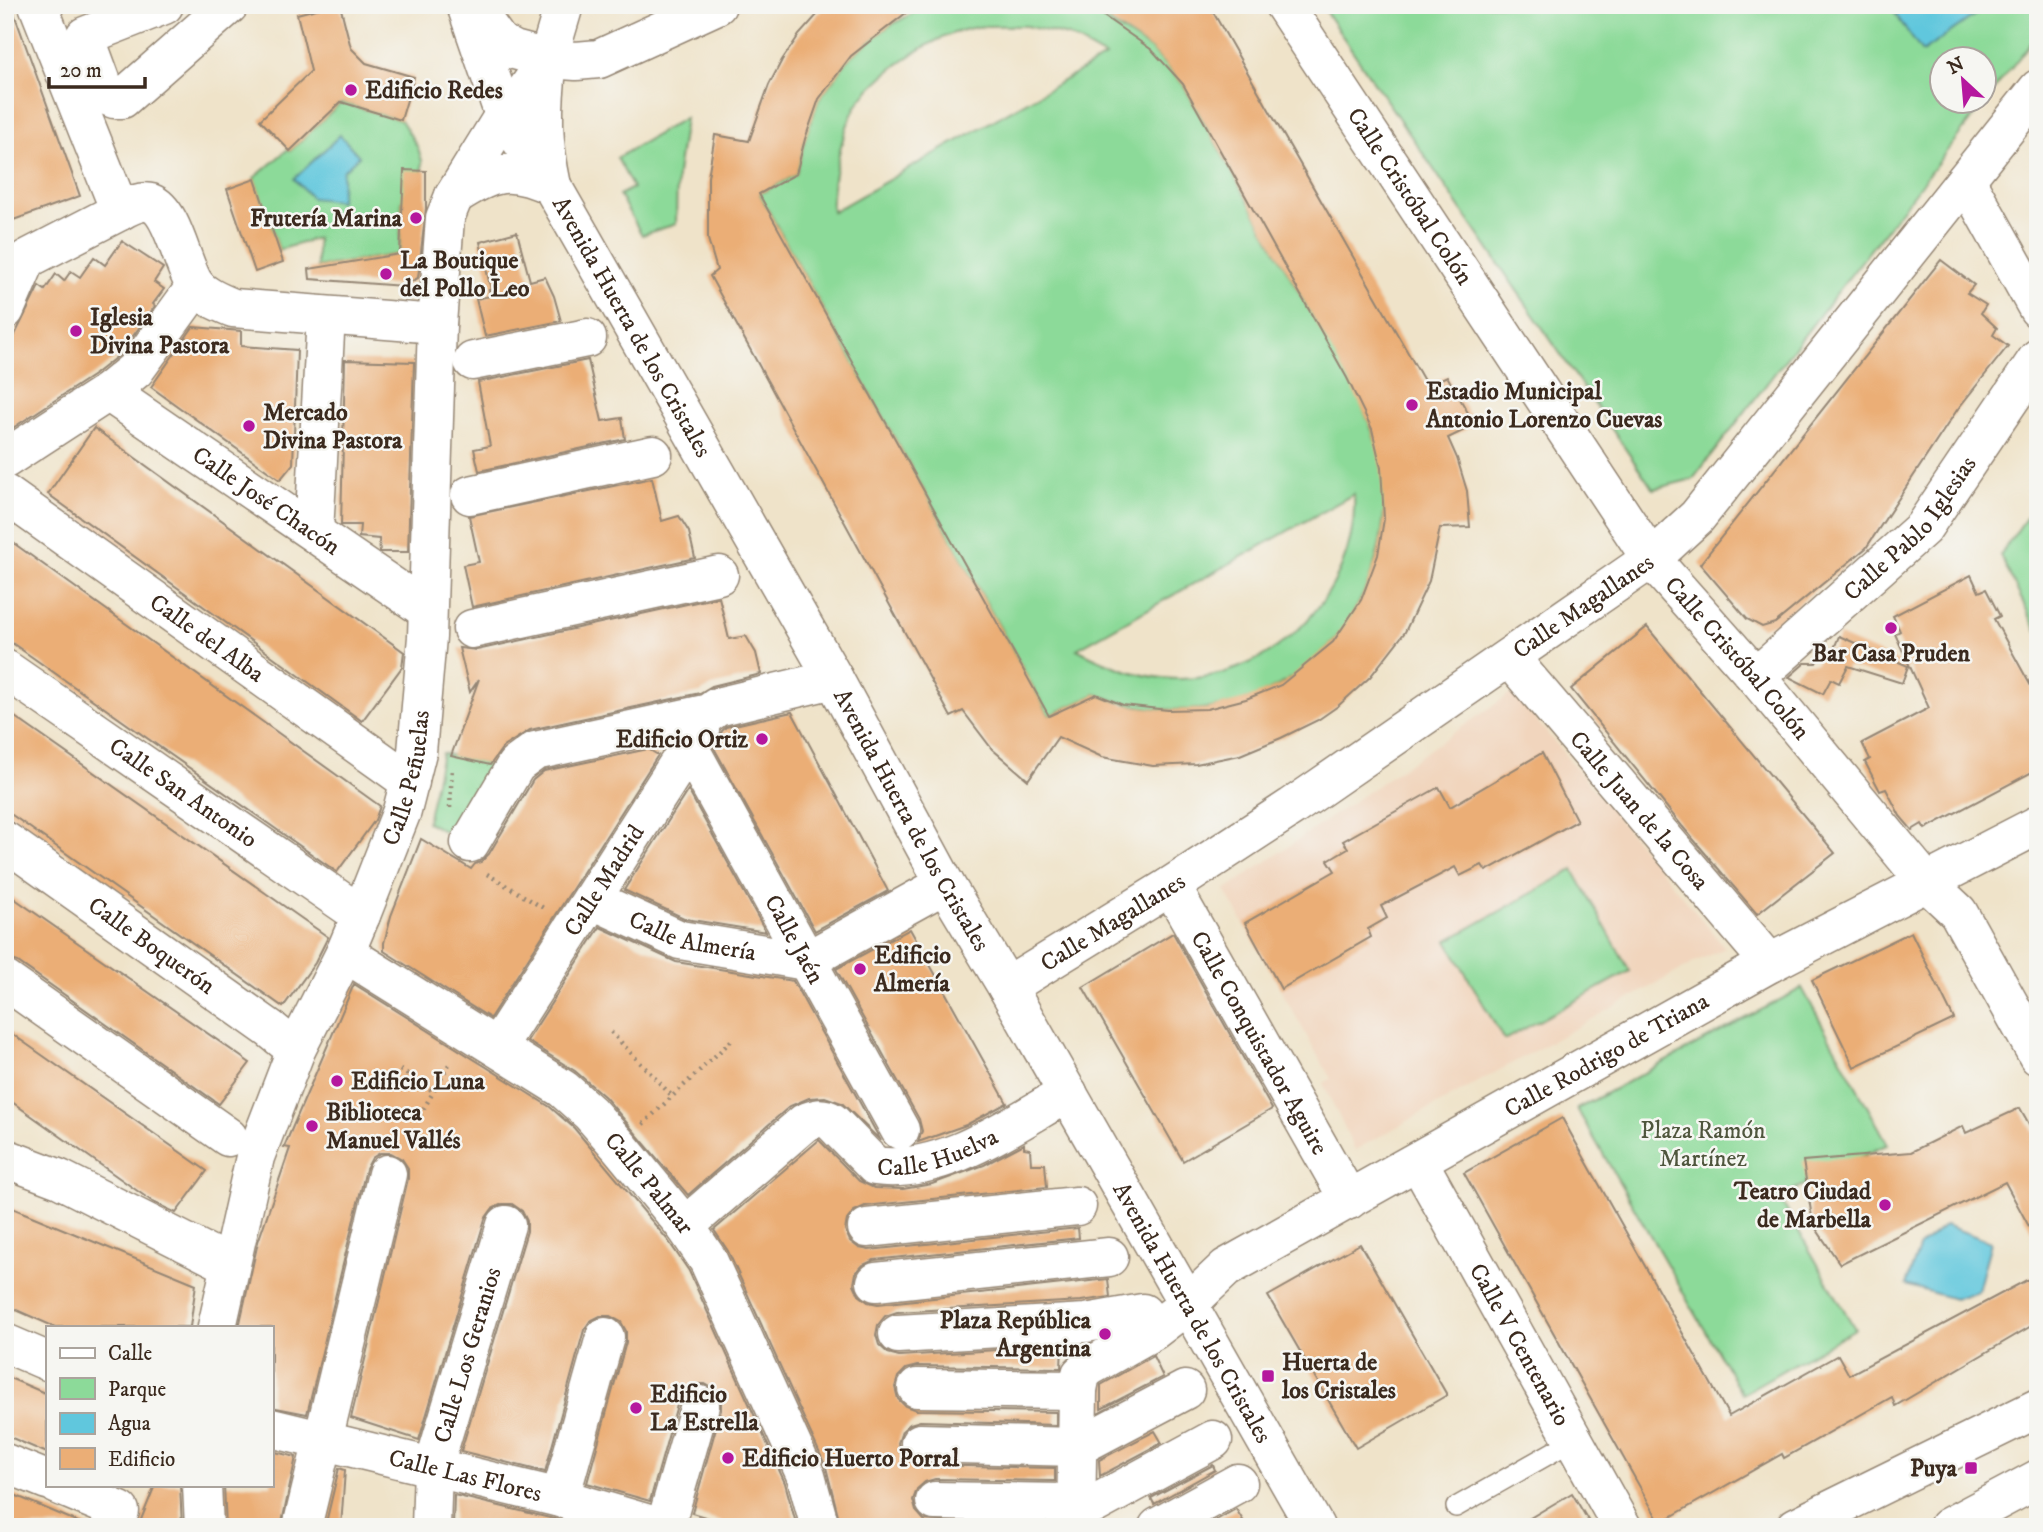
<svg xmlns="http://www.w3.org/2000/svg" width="2043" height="1532" font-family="'IM FELL DW Pica',serif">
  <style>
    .built { fill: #f1d5bd }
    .green { fill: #8cda99; stroke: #64825c; stroke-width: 2; fill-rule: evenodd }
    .water { fill: #60c7dd; stroke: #4e787e; stroke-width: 2 }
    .building { fill: #ebae76 }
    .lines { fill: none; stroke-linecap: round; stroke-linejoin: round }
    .lane-casing { stroke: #958674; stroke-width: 22 }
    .street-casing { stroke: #958674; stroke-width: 41 }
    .secondary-casing { stroke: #958674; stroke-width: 41 }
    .primary-casing { stroke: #958674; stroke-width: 41 }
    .path { stroke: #958674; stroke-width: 4.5; stroke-dasharray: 2 5; stroke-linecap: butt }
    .lane { stroke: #fff; stroke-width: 19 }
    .street { stroke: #fff; stroke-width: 38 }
    .secondary { stroke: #fff; stroke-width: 38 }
    .primary { stroke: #fff; stroke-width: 38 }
    .poi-dot { fill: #b5179e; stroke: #f6f6f2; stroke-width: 2.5 }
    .labels { text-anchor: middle; stroke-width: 5; stroke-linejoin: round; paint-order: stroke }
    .poi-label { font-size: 24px; font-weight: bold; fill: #3b2a1e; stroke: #f6f6f2; text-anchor: start }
    .street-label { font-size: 24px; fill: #3b2a1e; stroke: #f6f6f2 }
    .park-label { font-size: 24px; fill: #4f563d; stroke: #f6f6f2 }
  </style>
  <rect width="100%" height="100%" fill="#f6f6f2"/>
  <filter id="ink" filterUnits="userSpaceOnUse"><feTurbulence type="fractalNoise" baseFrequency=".0143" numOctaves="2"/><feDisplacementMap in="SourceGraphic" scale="14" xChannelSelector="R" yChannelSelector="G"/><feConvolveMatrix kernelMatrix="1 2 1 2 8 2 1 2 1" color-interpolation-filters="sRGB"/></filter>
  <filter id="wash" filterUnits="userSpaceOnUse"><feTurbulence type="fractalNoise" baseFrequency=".00686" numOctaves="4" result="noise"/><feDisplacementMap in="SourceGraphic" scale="28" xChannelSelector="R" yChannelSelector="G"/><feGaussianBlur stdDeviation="1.57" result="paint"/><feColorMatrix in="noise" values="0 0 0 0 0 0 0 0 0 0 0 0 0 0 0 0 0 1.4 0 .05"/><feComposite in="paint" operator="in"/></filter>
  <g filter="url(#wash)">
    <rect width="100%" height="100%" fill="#efe3c9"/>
    <!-- built -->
    <path class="built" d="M1513 692 1725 948 1697 961 1355 1150 1323 1083 1331 1079 1225 890Z"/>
    <!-- green -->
    <g class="green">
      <path d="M927 5H1082L1152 50 1183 84C1220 150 1257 217 1294 283 1320 330 1352 377 1371 428 1399 498 1381 584 1333 642 1323 653 1309 663 1297 673 1241 716 1160 719 1096 694L1049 716 759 194 796 174 805 138 819 99 851 56 888 27ZM1026 26 1068 36 1105 57 832 212C830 183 843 123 861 99 887 67 936 34 977 27 993 25 1010 26 1026 26ZM1354 494C1360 596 1266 689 1163 678 1132 675 1105 664 1077 649Z"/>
      <path d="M1321 5H2038V33L1693 479 1653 489ZM1941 60H1983V102H1941Z"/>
      <path d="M344 103 401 120 418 148 422 161 423 201H402L400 254 317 267V238L279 250 254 178 288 149 290 151 338 105Z"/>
      <path d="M685 118 677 174 676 224 642 235 619 195 633 188 617 158Z"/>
      <path d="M2038 501V630L2037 631 2000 555Z"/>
      <path d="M442 753 487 764 488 767 507 762 456 838 427 822Z"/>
      <path d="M1573 870 1630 971 1504 1040 1447 941Z"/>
      <path d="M1802 988 1888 1144 1779 1197 1855 1329 1742 1394 1577 1109Z"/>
    </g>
    <!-- water -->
    <g class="water">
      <path d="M1889 5H1989L1922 52Z"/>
      <path d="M340 135 359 156 343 171 340 201 312 198 294 179Z"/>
      <path d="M1945 1225 1991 1242 1978 1291 1954 1299 1906 1285 1920 1246Z"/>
    </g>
    <g id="blocks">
      <!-- building -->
      <g class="building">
        <path d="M5 5H11L80 196 5 223Z"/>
        <path d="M332 5H340L351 48 366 63 414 77 401 120 341 102 290 151 260 120 311 71 297 14Z"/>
        <path d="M826 5H916L851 56 819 99 805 139 796 174 759 194 1049 716 1096 694 1123 705 1168 710 1207 709 1246 699 1281 685 1333 642 1361 600 1378 555 1384 519 1381 468 1372 429 1347 378 1183 84 1152 50 1088 5H1209L1427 386 1447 376 1475 425 1448 438 1457 458 1467 491 1470 527 1440 528 1429 581 1405 632 1370 677 1338 706 1318 720 1281 738 1240 755 1196 764 1153 766 1102 757 1058 737 1028 780 992 749 963 711 951 717 710 276 717 270 708 239V177L715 135 749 141 769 85 782 60 799 35Z"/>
        <path d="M404 170 426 171V208L418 278 403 286 310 279 309 269 400 254Z"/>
        <path d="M255 179 283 262 255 272 227 189Z"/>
        <path d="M517 232 530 281 545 277 554 296 561 321 485 336 476 299 490 296 489 290H491L480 242Z"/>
        <path d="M122 241 163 268 154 282 164 289 153 304 155 306 119 355 95 374 5 433V355L39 286 45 290 56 274 64 281 71 271 80 277 94 257 105 265Z"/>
        <path d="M1941 260 1974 285 1967 293 1986 305 1981 313 1997 328 1993 335 2008 346 1957 410 1866 548 1775 623 1762 627 1747 619 1700 564Z"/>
        <path d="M193 327 241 331V346L297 350 293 464 280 480 151 387Z"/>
        <path d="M345 360 414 362 408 552H380L379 539 359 537 360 525H341Z"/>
        <path d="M588 360 602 421 622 418 625 439 479 471 474 449 490 446 478 382Z"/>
        <path d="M94 428 404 652 402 667 362 721 48 494Z"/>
        <path d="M652 478 662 521 679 516 689 532 695 558 472 607 463 565 479 562 469 516Z"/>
        <path d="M5 537 380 806 375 820 337 872 5 638Z"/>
        <path d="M1971 575 1979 592 1986 589 2000 616 1994 619 2038 699V769L1925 829 1922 824 1912 830 1900 816 1886 789 1880 791 1865 762 1870 759 1862 743 1929 708 1895 634 1900 631 1893 616Z"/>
        <path d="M719 597 729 639 746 636 756 653 761 674 712 686 700 693 530 730 503 747 490 765 451 756 479 679 470 692 459 648 477 650Z"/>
        <path d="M1647 627 1835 853 1757 914 1682 826 1571 689Z"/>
        <path d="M1839 636 1908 666 1902 683 1848 666 1839 683 1831 679 1823 694 1789 677 1805 663H1816L1823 648 1833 651Z"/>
        <path d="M5 710 328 937 315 963 283 1007 5 810Z"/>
        <path d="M792 712 888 891 815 931 714 748 722 731 726 727Z"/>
        <path d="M648 749 658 755 490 1018 384 951V943L391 916 421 839 471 869 475 864 481 862 489 854 533 780 544 771Z"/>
        <path d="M1542 753 1577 821 1486 871 1482 865 1460 876 1455 867 1381 906 1387 918 1368 929 1371 937 1281 989 1245 923 1335 871 1328 860 1348 848 1343 841 1439 787 1450 807Z"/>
        <path d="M688 790 766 932 686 919 624 890Z"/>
        <path d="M5 892 250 1063 219 1104 18 962 5 958Z"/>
        <path d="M600 927 676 962 793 981 881 1141 842 1103 825 1097 809 1098 790 1106 688 1195 605 1097 575 1071 527 1041Z"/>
        <path d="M910 929 1007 1103 966 1125 918 1142 922 1131 919 1119 836 969Z"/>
        <path d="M1911 932 1954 1019 1854 1067 1812 980Z"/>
        <path d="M1173 933 1272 1109 1183 1161 1083 987Z"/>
        <path d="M354 984 550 1107 574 1128 667 1239 689 1271 785 1483 797 1527H738L692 1513 721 1410V1399L716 1390 705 1384H695L685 1389 679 1398 650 1501 587 1483 626 1342V1331L621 1322 610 1316H600L590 1321 584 1330 545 1472 461 1451 527 1231V1221L522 1211 512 1204H502L492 1209 485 1219 419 1440 351 1418 408 1179V1168L402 1159 391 1153H380L372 1158 366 1169 307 1414 271 1407V1327H239L258 1242 290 1148 284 1147Z"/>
        <path d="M5 1029 207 1171 176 1213 153 1202 5 1097Z"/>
        <path d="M2020 1108 2038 1140V1243L2005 1182 1840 1264 1813 1224 1803 1161 1911 1152 1963 1126 1966 1133Z"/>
        <path d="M1562 1118 1729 1416 1838 1355 1849 1375 2038 1274V1322L1895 1406 1892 1397 1784 1458 1782 1454 1660 1523 1464 1173Z"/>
        <path d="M819 1140 859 1181 874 1188 903 1189 932 1184 984 1165 1024 1144V1148L1030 1149 1031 1164H1045L1047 1187 865 1206 854 1211 847 1220 845 1230 850 1241 859 1248 869 1250 1078 1228 1079 1238 874 1260 863 1265 856 1273 854 1284 859 1295 868 1302 878 1304 1108 1279 1110 1297 1081 1301 897 1312 885 1316 878 1325 876 1335 879 1345 888 1353 899 1356 1062 1346 1061 1368 917 1366 906 1369 898 1377 895 1387 898 1399 905 1406 916 1410 1056 1412V1425L920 1421 910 1424 902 1431 898 1443 901 1454 908 1461 919 1465 1055 1468V1481L935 1479 925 1482 917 1489 913 1500 916 1511 924 1520 953 1523 929 1527H841L826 1467 728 1251 714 1230Z"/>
        <path d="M5 1205 196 1284 190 1327H55L5 1305Z"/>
        <path d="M1360 1244 1447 1395 1356 1448 1268 1296Z"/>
        <path d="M1153 1356 1163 1377 1101 1409V1385Z"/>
        <path d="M5 1376 47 1394V1453L5 1435Z"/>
        <path d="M1155 1431 1162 1443 1100 1476 1099 1460Z"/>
        <path d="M271 1451 296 1457 281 1527H226L224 1485H271Z"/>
        <path d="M1213 1465 1215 1470 1154 1504 1151 1498Z"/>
        <path d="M339 1468 345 1470 341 1527H325Z"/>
        <path d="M155 1485H180L182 1527H138Z"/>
        <path d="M5 1491 90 1527H5Z"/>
        <path d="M1572 1493 1592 1527H1515Z"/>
        <path d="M454 1495 554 1519 580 1527H453Z"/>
        <path d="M1236 1509 1247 1527H1204Z"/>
        <path d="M974 1523 1054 1525V1527H974Z"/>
      </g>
    </g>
  </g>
  <g filter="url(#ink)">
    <use href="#blocks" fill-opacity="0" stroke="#958674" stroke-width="2"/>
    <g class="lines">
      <!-- lane casing -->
      <g class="lane-casing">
        <path id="lane" d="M1456 1507 1574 1440"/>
      </g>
      <!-- street casing -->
      <g class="street-casing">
        <g id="street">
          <path d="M38 5 120 211"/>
          <path d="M164 5 85 36 107 96 114 99H122L229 5"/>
          <path d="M472 5 499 42 514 50 548 59 576 61 599 59 717 5"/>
          <path id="s1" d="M1284 5 1651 559 1756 677 1926 882 1958 912 2038 1056"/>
          <path d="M548 61C542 109 542 139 552 186"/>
          <path d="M1966 180 2038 309"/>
          <path d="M454 196C492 171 510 166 552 186"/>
          <path d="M5 310 27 259 120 211C129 206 141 200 151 203 173 211 182 266 195 285 203 296 221 303 233 308L437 324"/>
          <path d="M473 361 587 338"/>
          <path id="s2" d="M108 392 427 610"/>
          <path d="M5 459 108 392 135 370 196 286"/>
          <path id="s3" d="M5 494 410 782"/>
          <path d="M470 495 653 455"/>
          <path d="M314 532 326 316"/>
          <path d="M472 629 719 575"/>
          <path id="s4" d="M1510 658 1770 963"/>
          <path id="s5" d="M5 669 361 915"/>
          <path id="s6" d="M1756 677 1923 528 2038 358"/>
          <path id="s7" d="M690 749 900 1130"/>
          <path id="s8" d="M5 841 270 1029 296 1050"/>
          <path d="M470 843 516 765 535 751 709 713 717 707 834 679"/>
          <path id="s9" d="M1171 886 1349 1200"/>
          <path id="s10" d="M593 900 680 940 806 961 945 884"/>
          <path id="s11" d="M345 953 563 1089 590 1113 619 1146 685 1226 708 1260 806 1476 820 1527"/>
          <path d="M5 980 228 1137"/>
          <path id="s12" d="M1007 987 1171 886 1292 807 1651 559 1697 517 2038 89"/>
          <path id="s13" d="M497 1047 700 730"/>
          <path d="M5 1158 60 1179 230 1265"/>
          <path id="s14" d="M1418 1161 1622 1527"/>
          <path id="s15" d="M685 1226 804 1123C815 1118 822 1116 832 1122L875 1166C941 1176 1012 1124 1068 1093"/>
          <path d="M867 1228 1077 1206"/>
          <path d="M876 1282 1109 1257"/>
          <path id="s16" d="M217 1327 255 1157 296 1050 345 953 361 915 402 811 417 752 427 637 437 324 445 218 454 196 504 115 525 92 548 59 564 5"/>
          <path d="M898 1334 1086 1323 1143 1313"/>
          <path d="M5 1343 47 1361"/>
          <path d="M917 1388 1078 1390"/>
          <path id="s17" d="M271 1428 560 1498 659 1527"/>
          <path d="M920 1443 1077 1447 1185 1390"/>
          <path d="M5 1463 47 1480"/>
          <path d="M58 1485 120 1511"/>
          <path d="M202 1485 204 1527"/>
          <path d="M560 1498 605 1337"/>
          <path d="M935 1501 1065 1503 1075 1507 1093 1505 1213 1440"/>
          <path d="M302 1527 387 1174"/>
          <path id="s18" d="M431 1527 433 1468 506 1225"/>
          <path d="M665 1527 700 1405"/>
          <path id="s19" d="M1076 1527 1078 1390 1081 1374 1089 1367 1153 1331 1187 1305 1226 1268 1770 963 2038 825"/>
          <path d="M1158 1527 1238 1483"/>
          <path d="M1796 1527 2038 1408"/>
        </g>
      </g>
      <!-- secondary casing -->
      <g class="secondary-casing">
        <g id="secondary">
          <path id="s20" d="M466 5 504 115 552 186 834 679 945 884 1007 987 1315 1527"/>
        </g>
      </g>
      <!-- primary casing -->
      <g class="primary-casing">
        <path id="primary" d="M1948 1527 2038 1479"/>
      </g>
      <!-- path -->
      <g class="path">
        <path d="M450 808 452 767"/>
        <path d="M487 874 545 909"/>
        <path d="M611 1032 672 1096"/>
        <path d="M400 1070 433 1091"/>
        <path d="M420 1115 451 1061"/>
        <path d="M643 1124 733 1039"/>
      </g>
      <!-- lane -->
      <use href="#lane" class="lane"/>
      <!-- street -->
      <use href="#street" class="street"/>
      <!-- secondary -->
      <use href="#secondary" class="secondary"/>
      <!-- primary -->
      <use href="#primary" class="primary"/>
    </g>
  </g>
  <!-- markers -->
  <g class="poi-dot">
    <circle cx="351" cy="90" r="7"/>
    <circle cx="416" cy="218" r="7"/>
    <circle cx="386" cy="274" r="7"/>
    <circle cx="76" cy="331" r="7"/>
    <circle cx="1412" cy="405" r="7"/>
    <circle cx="249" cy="426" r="7"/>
    <circle cx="1891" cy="628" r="7"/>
    <circle cx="762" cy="739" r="7"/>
    <circle cx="860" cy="969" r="7"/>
    <circle cx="337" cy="1081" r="7"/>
    <circle cx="312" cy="1126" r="7"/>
    <circle cx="1885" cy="1205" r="7"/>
    <circle cx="1105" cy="1334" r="7"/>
    <rect x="1261" y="1369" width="14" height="14" rx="3.5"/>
    <circle cx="636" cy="1408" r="7"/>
    <circle cx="728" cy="1458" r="7"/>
    <rect x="1964" y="1461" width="14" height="14" rx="3.5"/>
  </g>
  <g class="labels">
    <!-- poi labels -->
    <g class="poi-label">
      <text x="365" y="98">Edificio Redes</text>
      <text x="402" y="226" text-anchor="end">Frutería Marina</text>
      <text x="400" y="268">La Boutique<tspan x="400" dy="28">del Pollo Leo</tspan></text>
      <text x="90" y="325">Iglesia<tspan x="90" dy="28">Divina Pastora</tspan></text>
      <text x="1426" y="399">Estadio Municipal<tspan x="1426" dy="28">Antonio Lorenzo Cuevas</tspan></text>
      <text x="263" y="420">Mercado<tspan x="263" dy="28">Divina Pastora</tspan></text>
      <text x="1891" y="661" text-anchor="middle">Bar Casa Pruden</text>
      <text x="748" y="747" text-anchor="end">Edificio Ortiz</text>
      <text x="874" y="963">Edificio<tspan x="874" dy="28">Almería</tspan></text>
      <text x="351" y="1089">Edificio Luna</text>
      <text x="326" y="1120">Biblioteca<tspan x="326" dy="28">Manuel Vallés</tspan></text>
      <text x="1871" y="1199" text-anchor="end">Teatro Ciudad<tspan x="1871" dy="28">de Marbella</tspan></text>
      <text x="1091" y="1328" text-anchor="end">Plaza República<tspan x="1091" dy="28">Argentina</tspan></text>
      <text x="1282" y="1370">Huerta de<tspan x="1282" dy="28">los Cristales</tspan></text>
      <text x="650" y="1402">Edificio<tspan x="650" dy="28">La Estrella</tspan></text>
      <text x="742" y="1466">Edificio Huerto Porral</text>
      <text x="1957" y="1476" text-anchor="end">Puya</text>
    </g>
    <!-- street labels -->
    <g class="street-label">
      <text dy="8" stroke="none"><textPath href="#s1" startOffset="229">Calle Cristóbal Colón</textPath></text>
      <text dy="8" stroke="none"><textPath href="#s20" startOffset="364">Avenida Huerta de los Cristales</textPath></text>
      <text dy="8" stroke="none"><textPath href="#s2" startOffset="192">Calle José Chacón</textPath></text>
      <text dy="8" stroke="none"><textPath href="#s6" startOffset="215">Calle Pablo Iglesias</textPath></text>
      <text dy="8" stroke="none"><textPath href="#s12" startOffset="691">Calle Magallanes</textPath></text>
      <text dy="8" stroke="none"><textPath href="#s3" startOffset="248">Calle del Alba</textPath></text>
      <text dy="8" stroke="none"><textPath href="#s1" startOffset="796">Calle Cristóbal Colón</textPath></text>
      <text dy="8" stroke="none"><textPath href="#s16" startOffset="584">Calle Peñuelas</textPath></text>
      <text dy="8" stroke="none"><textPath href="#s5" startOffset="217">Calle San Antonio</textPath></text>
      <text dy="8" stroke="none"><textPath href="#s4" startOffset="200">Calle Juan de la Cosa</textPath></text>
      <text dy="8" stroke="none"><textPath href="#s20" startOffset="931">Avenida Huerta de los Cristales</textPath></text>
      <text dy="8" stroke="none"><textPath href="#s13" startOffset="198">Calle Madrid</textPath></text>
      <text dy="8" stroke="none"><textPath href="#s12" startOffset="124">Calle Magallanes</textPath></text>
      <text dy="8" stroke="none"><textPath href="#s10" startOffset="107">Calle Almería</textPath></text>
      <text dy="8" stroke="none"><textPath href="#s7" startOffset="217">Calle Jaén</textPath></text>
      <text dy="8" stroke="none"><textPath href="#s8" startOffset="180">Calle Boquerón</textPath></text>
      <text dy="8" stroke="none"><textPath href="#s9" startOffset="180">Calle Conquistador Aguire</textPath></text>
      <text dy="8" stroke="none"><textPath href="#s19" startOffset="770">Calle Rodrigo de Triana</textPath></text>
      <text dy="8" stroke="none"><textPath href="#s15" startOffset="313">Calle Huelva</textPath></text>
      <text dy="8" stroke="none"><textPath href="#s11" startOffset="385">Calle Palmar</textPath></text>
      <text dy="8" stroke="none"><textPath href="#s20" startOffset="1498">Avenida Huerta de los Cristales</textPath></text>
      <text dy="8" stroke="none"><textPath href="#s14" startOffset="210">Calle V Centenario</textPath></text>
      <text dy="8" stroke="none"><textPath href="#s18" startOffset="177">Calle Los Geranios</textPath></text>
      <text dy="8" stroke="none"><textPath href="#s17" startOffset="200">Calle Las Flores</textPath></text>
    </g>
    <!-- park labels -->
    <g class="park-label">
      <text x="1703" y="1138">Plaza Ramón<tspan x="1703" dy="28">Martínez</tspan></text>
    </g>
  </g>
  <!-- margin -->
  <rect width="2043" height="1532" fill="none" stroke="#f6f6f2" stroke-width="28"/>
  <!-- legend -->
  <rect x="46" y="1326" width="228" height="161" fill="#f6f6f2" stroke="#aba49d" stroke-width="2"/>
  <rect x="60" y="1348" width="35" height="10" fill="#ffffff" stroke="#aba49d" stroke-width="2"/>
  <text x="108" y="1360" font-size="21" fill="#3b2a1e">Calle</text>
  <rect x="60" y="1378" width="35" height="21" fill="#8cda99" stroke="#aba49d" stroke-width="2"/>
  <text x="108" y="1396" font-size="21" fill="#3b2a1e">Parque</text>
  <rect x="60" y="1413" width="35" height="21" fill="#60c7dd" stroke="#aba49d" stroke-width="2"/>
  <text x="108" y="1430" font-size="21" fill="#3b2a1e">Agua</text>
  <rect x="60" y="1448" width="35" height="21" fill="#ebae76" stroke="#aba49d" stroke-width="2"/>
  <text x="108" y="1466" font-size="21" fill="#3b2a1e">Edificio</text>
  <!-- north arrow -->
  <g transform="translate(1963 80) rotate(334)"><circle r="33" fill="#f6f6f2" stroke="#aba49d" stroke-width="2"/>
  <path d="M0-5L12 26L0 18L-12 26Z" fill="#b5179e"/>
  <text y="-10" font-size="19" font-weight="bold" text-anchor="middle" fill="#3b2a1e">N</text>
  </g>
  <!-- scale -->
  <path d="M49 77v10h96v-10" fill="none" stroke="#3b2a1e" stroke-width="3.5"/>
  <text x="60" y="77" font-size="21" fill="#3b2a1e" stroke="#f6f6f2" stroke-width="5" paint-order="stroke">20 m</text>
</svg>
